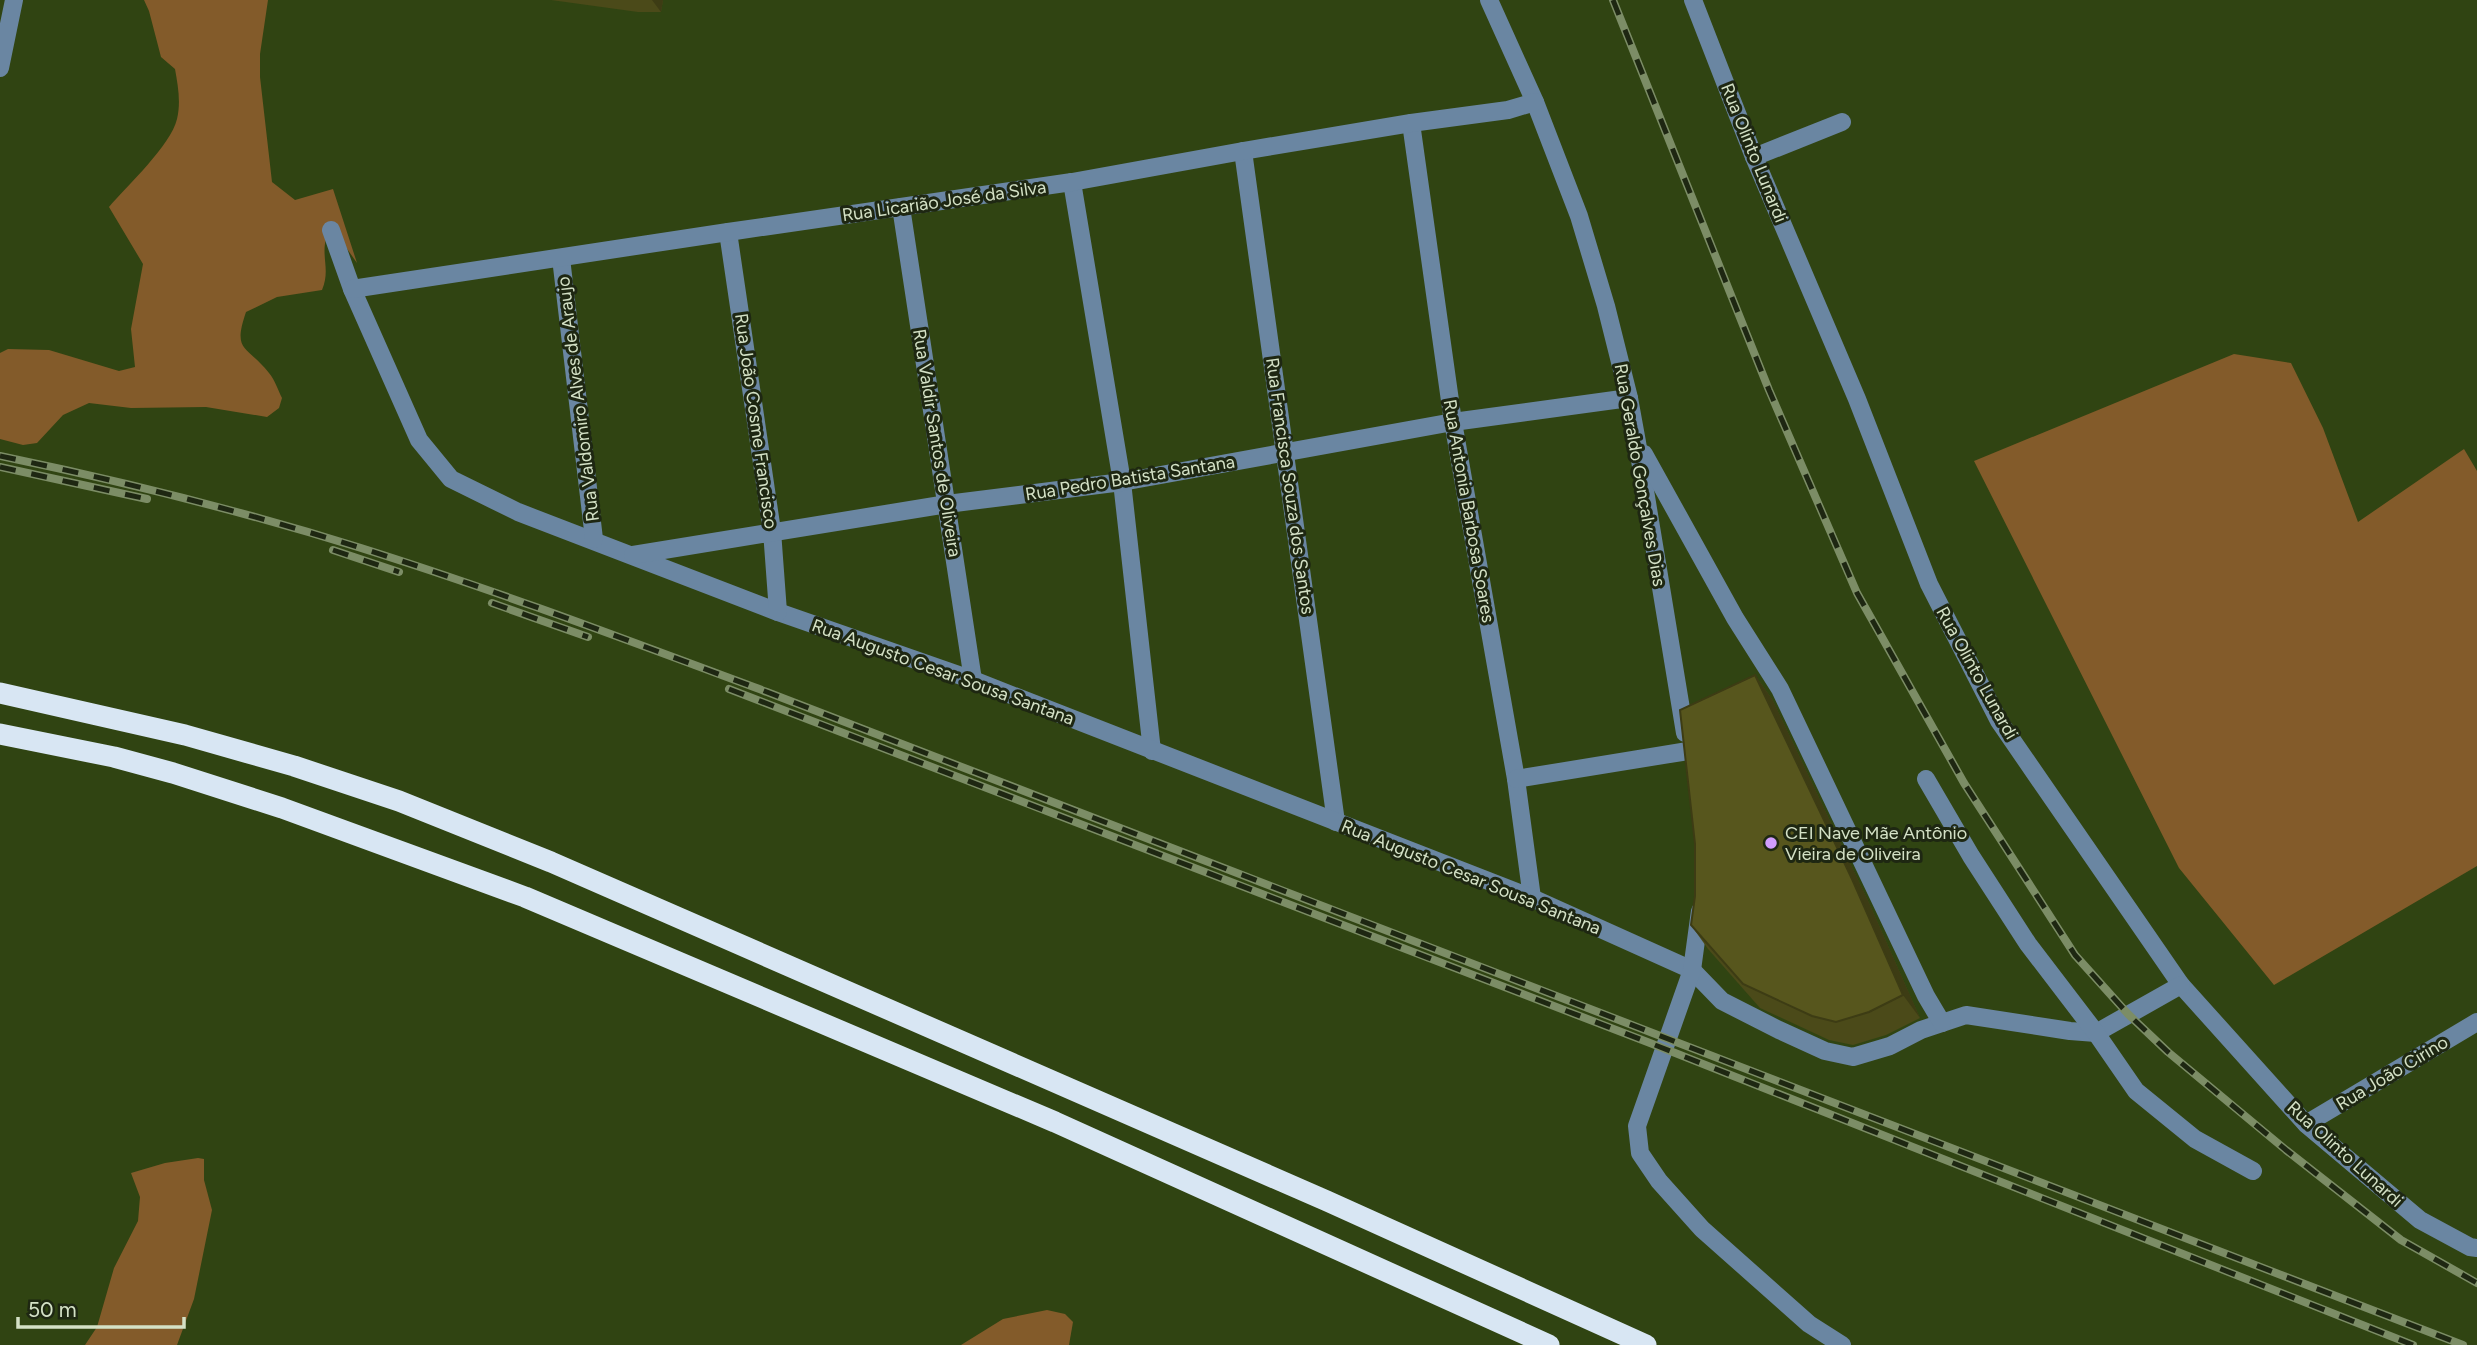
<svg xmlns="http://www.w3.org/2000/svg" width="2477" height="1345" font-family="Figtree,sans-serif">
  <style>
    .green { fill: #835b2a }
    .lines { fill: none; stroke-linecap: round; stroke-linejoin: round }
    .minor { stroke: #6a86a2; stroke-width: 18 }
    .highway { stroke: #d8e6f3; stroke-width: 21 }
    .rail-casing { stroke: #7c8d66; stroke-width: 8 }
    .rail { stroke: #1e2712; stroke-width: 5; stroke-dasharray: 16; stroke-linecap: butt }
    .wall { fill: #4b4a19 }
    .shaded-wall { fill: #3d3c14 }
    .building { fill: #57561d; stroke: #3d3c14; stroke-width: 2 }
    .poi-dot { fill: #d19dfe; stroke: #1e2712; stroke-width: 2.5 }
    .labels { text-anchor: middle; stroke-width: 6; stroke-linejoin: round; paint-order: stroke }
    .street-label { font-size: 18px; fill: #d4e1c6; stroke: #1e2712 }
    .poi-label { font-size: 18px; fill: #d4e1c6; stroke: #1e2712; text-anchor: start }
  </style>
  <rect width="100%" height="100%" fill="#304412"/>
  <!-- green -->
  <g class="green">
    <path d="M144 0H268L260 54V77L272 182 295 200 333 189 357 263 338 236 327 235C320 256 331 269 322 290L277 297 246 312C232 353 247 345 269 373 275 380 278 390 282 398L279 408 267 417 206 407 131 408 89 403 63 415 37 443 23 445 0 439V353L8 349 49 350 119 371 135 367 131 329 143 264 109 207C127 186 171 145 177 119 181 102 178 86 175 69L161 57 149 11Z"/>
    <path d="M2234 354 2291 363 2323 428 2358 522 2464 449 2477 471V866L2274 985 2179 868 1974 461Z"/>
    <path d="M198 1158 204 1159V1180L212 1210 194 1299 177 1345H85L97 1327 114 1268 138 1221 140 1197 131 1173 165 1163Z"/>
    <path d="M1047 1310 1065 1314 1073 1322 1069 1345H961L1003 1319Z"/>
  </g>
  <g class="lines">
    <!-- minor -->
    <g class="minor">
      <path d="M1489 0 1535 102 1579 216 1606 306 1629 398 1637 442 1685 733"/>
      <path d="M1693 0 1754 157 1857 399 1929 584 1999 721 2181 985 2306 1124 2420 1220 2470 1247 2477 1248"/>
      <path d="M0 68 14 0"/>
      <path d="M1411 123 1453 422 1516 779 1532 898"/>
      <path d="M1243 151 1336 822"/>
      <path d="M1754 157 1842 122"/>
      <path d="M1072 182 1122 482 1152 751"/>
      <path d="M901 207 973 680"/>
      <path d="M331 230 352 289 419 440 451 479 518 512 778 612 973 680 1532 898 1692 970 1722 1001 1779 1030 1825 1051 1853 1057 1890 1046 1921 1030 1966 1015 2070 1031 2096 1033 2181 985"/>
      <path d="M728 232 772 531 778 612"/>
      <path d="M561 258 594 539"/>
      <path d="M352 289 728 232 1072 182 1243 151 1411 123 1508 110 1535 102"/>
      <path d="M1644 454 1735 618 1780 689 1926 996 1942 1023"/>
      <path d="M633 555 947 504 1122 482 1453 422 1629 398"/>
      <path d="M1516 779 1688 751"/>
      <path d="M1926 779 1971 856 2028 944 2096 1033 2136 1091 2195 1139 2253 1171"/>
      <path d="M1700 911 1692 970 1637 1126 1640 1153 1659 1181 1702 1229 1809 1324 1842 1345"/>
      <path d="M2306 1124 2477 1022"/>
    </g>
    <!-- highway -->
    <g class="highway">
      <path d="M0 693 185 735 294 766 399 801 551 862 1327 1201 1646 1345"/>
      <path d="M0 734 114 757 173 773 282 808 525 897 1055 1122 1549 1345"/>
    </g>
    <!-- rail casing -->
    <g class="rail-casing">
      <g id="rail">
        <path d="M1613 0 1769 390 1857 593 1964 783 2075 955 2128 1014 2168 1052 2286 1150 2401 1240 2477 1283"/>
        <path d="M0 456C121 481 242 511 361 548 498 591 632 642 767 692L2463 1345"/>
        <path d="M0 467 147 499"/>
        <path d="M333 550 399 572"/>
        <path d="M492 603 588 637"/>
        <path d="M729 689 1650 1043 2413 1345"/>
      </g>
    </g>
    <!-- rail -->
    <use href="#rail" class="rail"/>
  </g>
  <!-- wall -->
  <g class="wall">
    <path d="M551 0H663L661 12H638Z"/>
    <path d="M1755 675 1772 699 1869 903 1920 1018 1886 1035 1853 1045 1829 1040 1760 1008 1708 949 1691 925Z"/>
  </g>
  <!-- shaded-wall -->
  <g class="shaded-wall">
    <path d="M652 0H663L661 12Z"/>
    <path d="M1755 675 1772 699 1869 903 1920 1018 1903 995Z"/>
  </g>
  <!-- building -->
  <path class="building" d="M1755 675 1852 879 1903 995 1869 1012 1836 1022 1812 1016 1743 984 1691 925 1695 896V844L1680 710Z"/>
  <!-- markers -->
  <circle class="poi-dot" cx="1771" cy="843" r="7"/>
  <g class="labels">
    <!-- street labels -->
    <g class="street-label">
      <text transform="translate(1754 153) rotate(68)" y="6">Rua Olinto Lunardi</text>
      <text transform="translate(944 201) rotate(-8)" y="6">Rua Licarião José da Silva</text>
      <text transform="translate(578 399) rotate(-97)" y="6">Rua Valdomiro Alves de Araujo</text>
      <text transform="translate(756 421) rotate(82)" y="6">Rua João Cosme Francisco</text>
      <text transform="translate(937 443) rotate(81)" y="6">Rua Valdir Santos de Oliveira</text>
      <text transform="translate(1640 475) rotate(80)" y="6">Rua Geraldo Gonçalves Dias</text>
      <text transform="translate(1130 478) rotate(-9)" y="6">Rua Pedro Batista Santana</text>
      <text transform="translate(1290 486) rotate(82)" y="6">Rua Francisca Souza dos Santos</text>
      <text transform="translate(1469 511) rotate(80)" y="6">Rua Antonia Barbosa Soares</text>
      <text transform="translate(943 672) rotate(20)" y="6">Rua Augusto Cesar Sousa Santana</text>
      <text transform="translate(1977 673) rotate(61)" y="6">Rua Olinto Lunardi</text>
      <text transform="translate(1471 877) rotate(22)" y="6">Rua Augusto Cesar Sousa Santana</text>
      <text transform="translate(2392 1073) rotate(-31)" y="6">Rua João Cirino</text>
      <text transform="translate(2345 1154) rotate(42)" y="6">Rua Olinto Lunardi</text>
    </g>
    <!-- poi labels -->
    <g class="poi-label">
      <text x="1785" y="839">CEI Nave Mãe Antônio<tspan x="1785" dy="21">Vieira de Oliveira</tspan></text>
    </g>
  </g>
  <!-- scale -->
  <path d="M18 1317v10h166v-10" fill="none" stroke="#d4e1c6" stroke-width="3.5"/>
  <text x="28" y="1317" font-size="21" fill="#d4e1c6" stroke="#1e2712" stroke-width="5" paint-order="stroke">50 m</text>
</svg>
